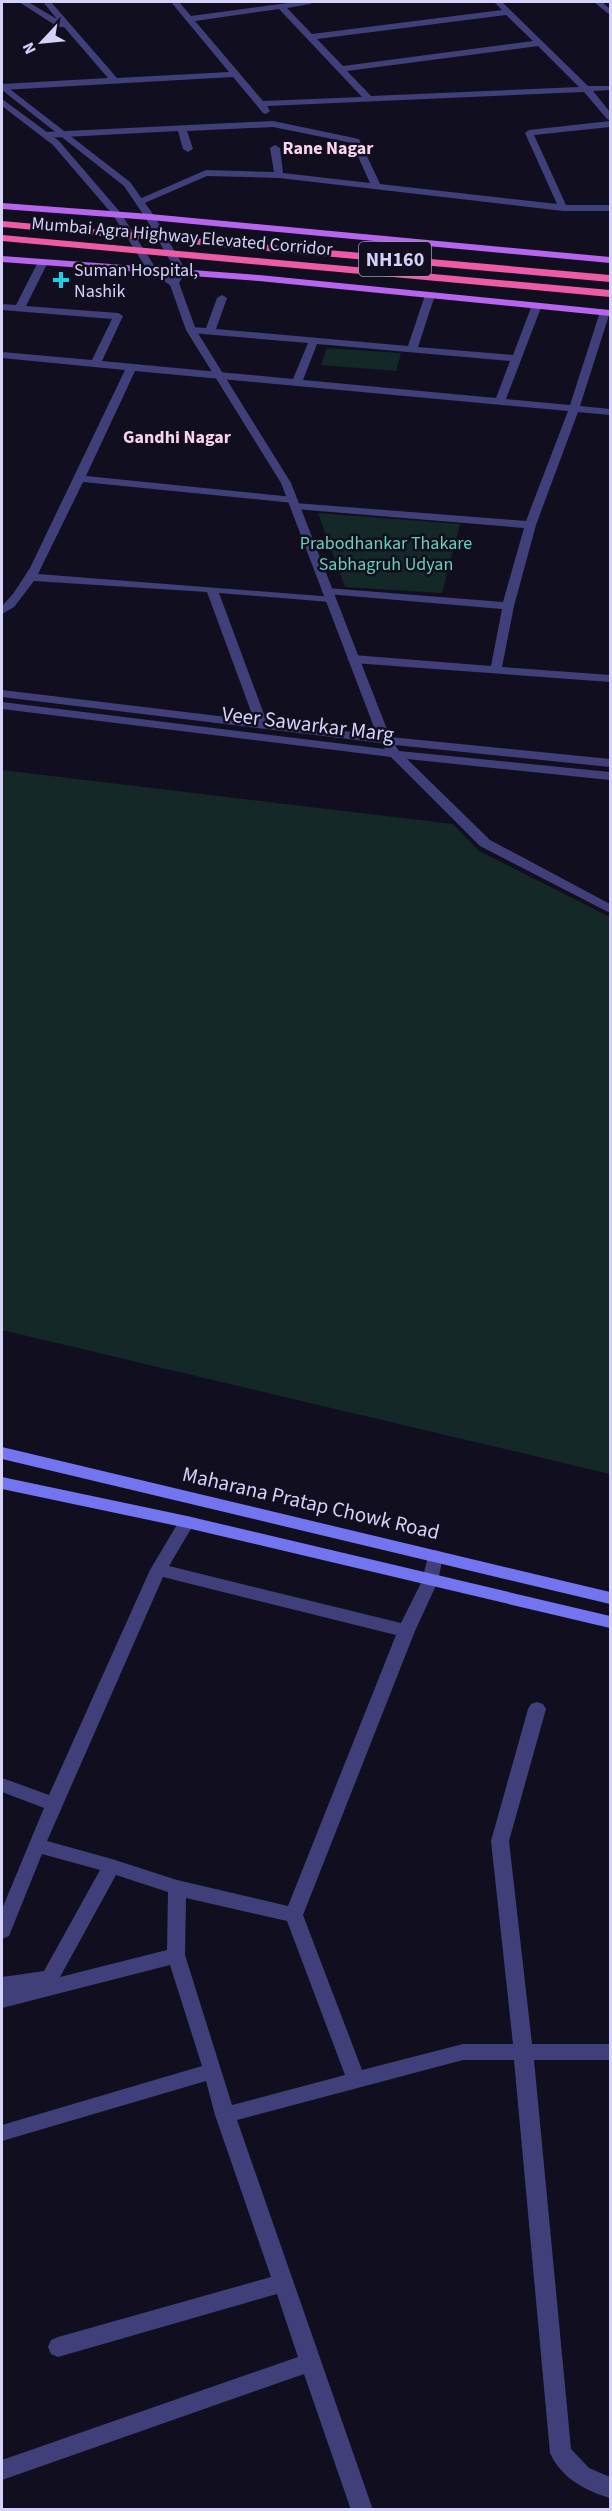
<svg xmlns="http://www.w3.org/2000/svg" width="612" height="2511" font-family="'Source Sans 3',sans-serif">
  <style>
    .green { fill: #132827 }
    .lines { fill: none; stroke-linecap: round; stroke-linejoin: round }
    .minor { fill: #403f79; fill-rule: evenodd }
    .tertiary { fill: #403f79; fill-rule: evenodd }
    .secondary { fill: #7374f0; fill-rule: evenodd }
    .primary { fill: #b765ee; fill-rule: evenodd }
    .motorway { fill: #ed5aa5; fill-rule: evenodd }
    .poi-dot { fill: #19d1df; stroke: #110f1f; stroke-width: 2 }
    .labels { text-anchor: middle; stroke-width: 5; stroke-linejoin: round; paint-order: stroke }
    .far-neighbourhood-label { font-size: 18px; font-weight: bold; fill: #fad4ed; stroke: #110f1f }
    .far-street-label { font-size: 18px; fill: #d5d2fa; stroke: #110f1f }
    .far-poi-label { font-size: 18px; fill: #d5d2fa; stroke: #110f1f; text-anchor: start }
    .far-park-label { font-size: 18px; fill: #66d1b4; stroke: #110f1f }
    .shield { fill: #110f1f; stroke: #9a98b8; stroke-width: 1.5 }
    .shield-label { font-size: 20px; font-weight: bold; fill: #d5d2fa }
    .street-label { font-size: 21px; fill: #d5d2fa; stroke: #110f1f }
  </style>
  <rect width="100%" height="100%" fill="#110f1f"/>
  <!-- green -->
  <g class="green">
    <path d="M327 348 401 353 396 371 321 365Z"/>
    <path d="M318 513 460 524 442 593 345 587Z"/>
    <path d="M2 770 453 824 479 851 610 917V1474L2 1330Z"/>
  </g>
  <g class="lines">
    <!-- minor -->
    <g class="minor">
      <path d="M19 2H28L57 19 43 2H51L117 78 229 72 171 2H179L191 16 296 2H314L310 4 287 8 312 34 502 10 494 2H502L588 86H610V90L593 91 610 112V120L607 119 584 92 267 106 270 111 266 114 263 113 233 77 2 90V84L108 78 64 27H58ZM279 9 362 97 263 101 195 21ZM506 15 533 41 343 66 317 39ZM538 46 579 87 371 96 347 71Z"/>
      <path d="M594 2H602L610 9V15Z"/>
      <path d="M273 121 359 139 380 184 557 204 525 133 529 130 610 121V127L534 135 566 205H610V211H563L279 178 207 176 140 205 137 204V200L206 170 274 172 270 148 275 145 280 148 283 173 370 183 352 143 273 127 187 131 193 149 188 152 183 149 178 131 46 138 42 135 46 132Z"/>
      <path d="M43 259 48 262 26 306 118 313 123 316 102 361 293 379 308 343 191 333 186 330 191 327 206 328 217 298 222 295 227 298 216 329 408 346 425 295 430 292 435 295 418 347 513 355 532 305 540 303 542 305 506 399 570 405 600 312 609 310 610 312 580 406 610 409V415L578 412 536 525 514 606 502 667 610 675V682L353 663 347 659 353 655 491 666 502 609 327 594 321 591 327 588 503 602 524 528 295 509 290 506 293 503 83 482 38 574 334 597V601L330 602 219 593 268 725 262 729 256 725 207 592 34 581 14 607 2 614V606L13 594 30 568 125 370 2 358V352L92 360 112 319 2 310V304L16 305 38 262ZM317 344 510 361 496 398 303 380ZM135 371 568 411 526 521 295 503 298 500 293 497 86 476Z"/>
      <path d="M187 1516 193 1518 195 1522 169 1566 401 1623 422 1581 429 1552 435 1550 441 1552 443 1556 438 1581 415 1631 303 1915 362 2070 463 2044H513L491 1841 528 1709 531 1704 537 1702 543 1704 546 1709 509 1841 532 2044H610V2060H534L571 2449 589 2468 610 2477V2498C586 2491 561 2478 550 2453L514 2060H463L237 2120 373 2510H351L304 2374 2 2480V2460L298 2357 277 2294 58 2357 51 2354 48 2347 51 2340 58 2337 271 2277 215 2115 206 2081 2 2141V2125L202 2066 170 1965 2 2008V1977L44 1971 100 1870 42 1854 11 1931 9 1936 2 1939V1909L44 1808 2 1792V1778L49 1795 150 1570 181 1518ZM163 1577 396 1635 288 1906 177 1880 112 1859 47 1841ZM116 1875 168 1892 167 1950 60 1977ZM186 1898 287 1921 345 2075 232 2105 185 1955Z"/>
    </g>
    <!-- tertiary -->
    <path class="tertiary" d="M2 83 130 182 155 217 186 271 179 283 196 330 291 483 390 737 610 759V767L395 745 399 751 610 772V780L407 759 490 840 610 904V913L480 846 391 757 2 709V702L385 749 381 743 2 697V690L377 735 281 483 186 330 170 285 148 271 113 215 53 145 2 106V99L59 141 120 212 155 267 172 278 176 271 145 217 124 186 2 90Z"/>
    <!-- secondary -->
    <g class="secondary">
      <path d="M2 1447 610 1592V1604L2 1459Z"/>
      <path d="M2 1477 187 1516 610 1616V1628L187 1528 2 1489Z"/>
    </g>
    <!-- primary -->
    <g class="primary">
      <path d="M2 203 150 214 610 257V263L150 220 2 209Z"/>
      <path d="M2 256 259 275 610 310V316L259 281 2 262Z"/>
    </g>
    <!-- motorway -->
    <g class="motorway">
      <path d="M2 221 610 275V282L2 227Z"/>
      <path d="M2 235 610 290V297L2 241Z"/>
    </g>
  </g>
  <!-- markers -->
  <path class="poi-dot" d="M58 271h6v6h6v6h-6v6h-6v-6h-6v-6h6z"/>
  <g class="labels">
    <!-- far-neighbourhood labels -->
    <g class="far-neighbourhood-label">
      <text x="328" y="154">Rane Nagar</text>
      <text x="177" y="443">Gandhi Nagar</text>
    </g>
    <!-- far-street labels -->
    <g class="far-street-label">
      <text transform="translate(182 236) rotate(5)" y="6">Mumbai Agra Highway Elevated Corridor</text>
    </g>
    <!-- far-poi labels -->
    <g class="far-poi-label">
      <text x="74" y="276">Suman Hospital,<tspan x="74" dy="21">Nashik</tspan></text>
    </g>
    <!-- far-park labels -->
    <g class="far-park-label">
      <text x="386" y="549">Prabodhankar Thakare<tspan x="386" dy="21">Sabhagruh Udyan</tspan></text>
    </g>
    <!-- shield labels -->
    <rect class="shield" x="359" y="242" width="72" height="34" rx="4.5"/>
    <g class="shield-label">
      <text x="395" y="266">NH160</text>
    </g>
    <!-- street labels -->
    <g class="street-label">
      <text transform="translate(308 724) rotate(7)" y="7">Veer Sawarkar Marg</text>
      <text transform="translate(311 1503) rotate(13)" y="7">Maharana Pratap Chowk Road</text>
    </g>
  </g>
  <!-- border -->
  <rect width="612" height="2511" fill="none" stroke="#d5d2fa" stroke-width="6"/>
  <!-- north arrow -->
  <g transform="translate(42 42) rotate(244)" stroke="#110f1f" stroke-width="4.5" paint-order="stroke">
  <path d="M0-4.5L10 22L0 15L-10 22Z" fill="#d5d2fa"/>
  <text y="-9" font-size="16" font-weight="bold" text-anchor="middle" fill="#d5d2fa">N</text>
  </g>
</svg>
